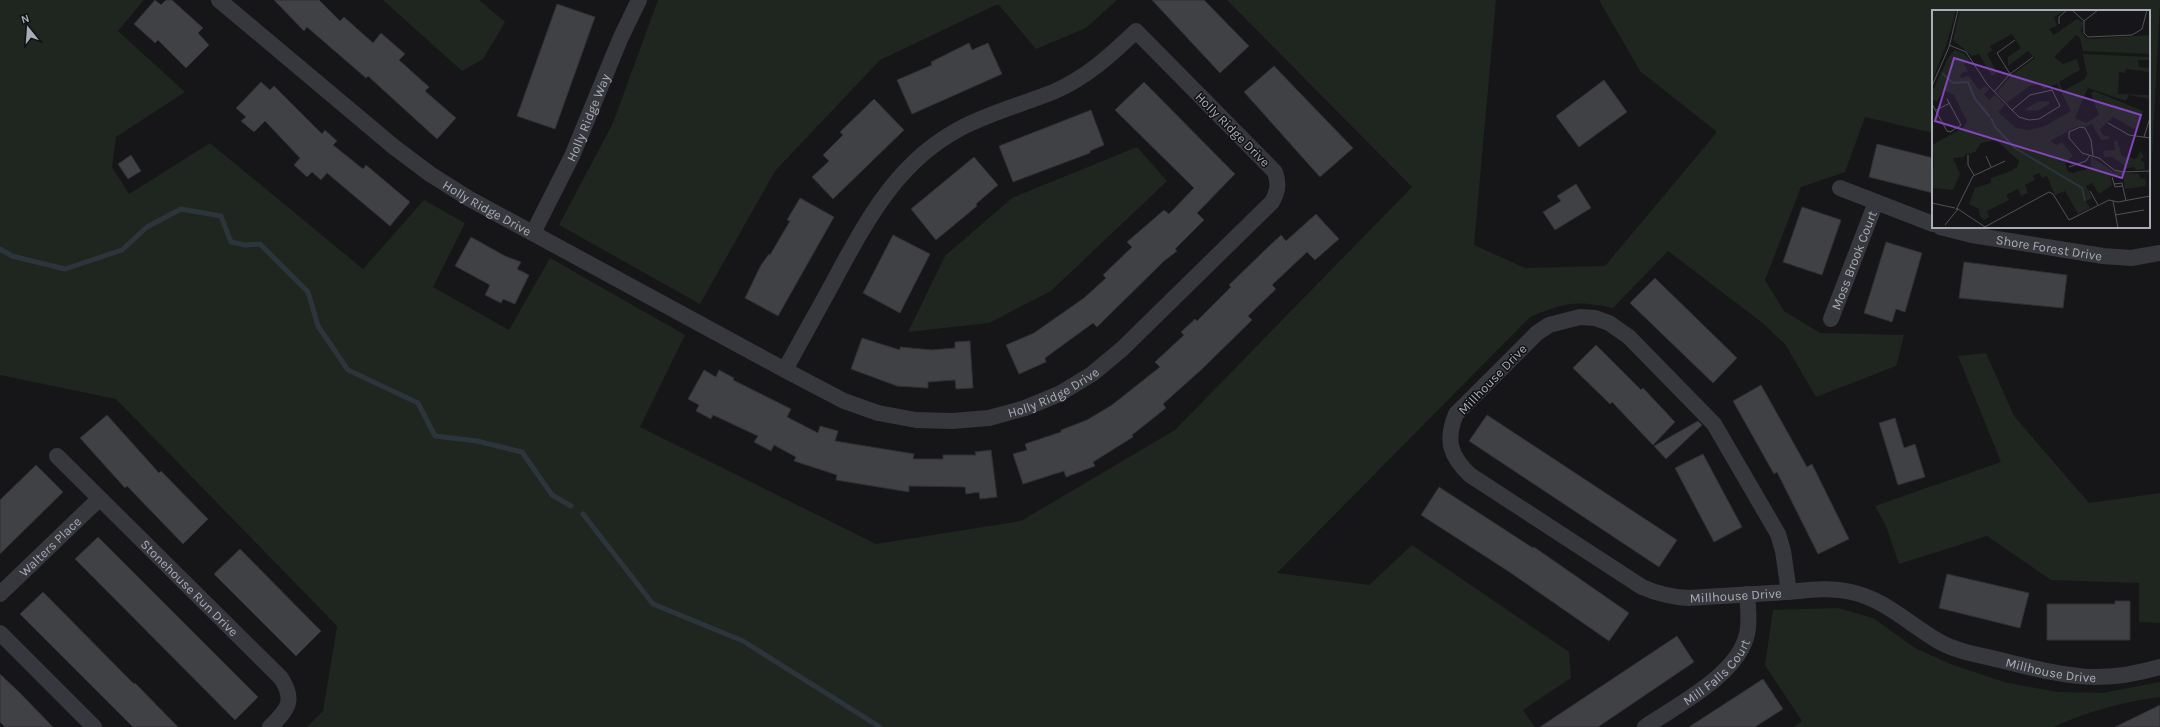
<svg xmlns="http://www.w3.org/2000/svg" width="2160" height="727" font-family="Karla,sans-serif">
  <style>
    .green { fill: #1e261f }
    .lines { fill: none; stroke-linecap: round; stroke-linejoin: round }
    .stream { stroke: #2c353c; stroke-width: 5 }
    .building { fill: #404145; stroke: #303034 }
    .minor { stroke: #37383d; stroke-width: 16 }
    .labels { text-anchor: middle; stroke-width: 3; stroke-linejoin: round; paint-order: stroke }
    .street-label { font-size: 13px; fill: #a8adb8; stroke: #111113 }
    .inset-river { fill: none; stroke: #2c353c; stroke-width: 2 }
    .inset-road { fill: none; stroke: #505258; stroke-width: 1 }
    .view { fill: #8446be; fill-opacity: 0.15; stroke: #8446be; stroke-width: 2 }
    .inset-edge { fill: none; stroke: #a8adb8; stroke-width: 2 }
  </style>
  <rect width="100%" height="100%" fill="#161618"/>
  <!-- green -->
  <g class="green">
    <path d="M0 0H144L118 31 185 92 116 137 112 167 129 194 210 143 363 269 424 200 465 223 433 287 509 330 550 258 685 335 640 427 876 544 1021 521 1175 430 1412 187 1227 0H1496L1474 245 1525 268 1605 266 1717 132 1640 71 1599 0H2160V5L2151 174H2149V11H1933V133L1865 117 1845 172 1801 187 1765 280 1784 311 1820 333 1904 335 1896 366 1816 397 1785 344 1760 321 1668 251 1613 308C1576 300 1565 302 1530 317L1277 573 1369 585 1412 545 1569 652 1571 678 1523 710 1535 727H307L323 711 337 626 116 399 0 375Z"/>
    <path d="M383 0H479L505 22 483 59 462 71Z"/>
    <path d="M658 0H1117L1086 28 1036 49 998 4 880 60 775 171 700 304 559 225 613 123Z"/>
    <path d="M1137 147 1167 181 1051 291 989 323 908 332 945 256 1012 198Z"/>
    <path d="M1986 353 2014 416 2089 503 2160 493V623L2139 622V583L2051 580 1987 536 1899 564 1886 526 1875 506 2001 462 1958 356Z"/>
    <path d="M1838 608 1873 618 1915 648 1953 665 2004 682 2057 692 2102 693 2160 682V697C2123 702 2088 711 2054 727H1793L1802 721 1765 665 1773 610Z"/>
  </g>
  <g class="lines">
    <!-- stream -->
    <g class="stream">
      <path d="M0 249 12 256 65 269 122 250 147 227 181 209 221 216 231 242 245 245 260 244 308 292 318 326 348 370 418 403 435 436 477 441 522 452 552 495 571 506"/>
      <path d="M583 514 653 604 743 641 880 727"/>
    </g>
  </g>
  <!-- building -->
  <g class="building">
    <path d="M155 0 161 5 166 0H172L203 28 198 33 209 45 186 68 158 40 155 43 134 24Z"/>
    <path d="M274 0H319L340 21 344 17 373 43 381 33 405 54 399 60 429 87 425 91 456 118 437 139 368 76 366 78 307 27 304 31Z"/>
    <path d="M1152 0H1204L1249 46 1220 73Z"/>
    <path d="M557 4 595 17 555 129 517 116Z"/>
    <path d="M969 43 972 50 988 43 1002 74 912 114 897 80 932 65 931 62Z"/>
    <path d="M1274 66 1353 148 1320 177 1244 92Z"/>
    <path d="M1604 80 1627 112 1579 147 1556 116Z"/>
    <path d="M261 82 270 90 274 86 322 134 325 130 337 141 333 145 363 169 366 165 410 202 390 226 327 173 321 180 312 172 307 177 294 165 300 158 265 121 254 132 241 121 246 117 236 108Z"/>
    <path d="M1144 82 1235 174 1197 213 1204 220 1175 249 1177 251 1164 261 1097 327 1093 323 1045 358 1046 362 1019 374 1006 345 1034 333 1084 298 1106 278 1103 275 1132 247 1127 242 1164 210 1169 214 1194 188 1115 110Z"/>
    <path d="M874 99 904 130 833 199 812 177 829 161 823 155 843 135 840 132Z"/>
    <path d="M1091 110 1104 145 1090 151V153L1013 182 999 146Z"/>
    <path d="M1877 144 1933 158V193L1869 177Z"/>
    <path d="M131 155 141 171 128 179 118 164Z"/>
    <path d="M974 157 998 185 976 204 977 206 936 240 911 209Z"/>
    <path d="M1576 184 1591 208 1555 230 1543 212 1561 201 1557 196Z"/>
    <path d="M800 198 834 217 778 316 745 298 761 265 769 254 770 255 790 221 787 220Z"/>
    <path d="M1802 207 1841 220 1822 275 1783 262Z"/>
    <path d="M1316 214 1339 239 1315 260 1307 252 1272 285 1276 289 1248 316 1252 320 1202 369 1163 404 1166 408 1132 435 1133 437 1093 462 1095 466 1066 477 1064 471 1023 484 1013 454 1027 450 1025 444 1061 432V430L1087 420 1112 405 1160 367 1155 362 1184 335 1181 332 1195 319 1197 321 1231 287 1229 285 1266 249 1281 235 1286 241Z"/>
    <path d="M893 235 930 254 900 313 863 293Z"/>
    <path d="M471 237 505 256 521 262 517 269 529 275 515 304 503 299 501 303 485 295 490 285 455 266Z"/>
    <path d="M1886 242 1922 253 1905 312 1896 309 1892 322 1864 313Z"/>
    <path d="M1964 262 2067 275 2063 308 1959 298Z"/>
    <path d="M1655 278 1737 358 1713 383 1630 303Z"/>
    <path d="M862 338 900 350V347L932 350 955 348V342L970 341 973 388 956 389 955 380 928 382V388L897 386 851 369Z"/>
    <path d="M1596 345 1641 390 1643 388 1675 422 1653 445 1612 402 1610 404 1573 368Z"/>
    <path d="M704 370 716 377 719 370 734 378 733 380 791 409 787 417 818 433 820 426 838 431 835 441 914 454 913 459H943V455H976L975 452 991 450 997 497 980 499 979 492 966 494 965 487 909 486V492L836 480 837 475 794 461 796 457 774 445 771 451 754 442 758 436 713 415 711 419 696 411 699 405 688 399Z"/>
    <path d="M1761 385 1807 467 1812 464 1849 539 1818 554 1777 472 1774 474 1733 401Z"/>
    <path d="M107 415 159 473 161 471 208 519 183 544 127 486 125 488 80 438Z"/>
    <path d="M1487 415 1677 540 1659 567 1469 441Z"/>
    <path d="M1895 418 1904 448 1915 444 1925 477 1898 485 1879 423Z"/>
    <path d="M1698 421 1702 425 1666 459 1654 446Z"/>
    <path d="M1703 454 1742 527 1714 542 1675 468Z"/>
    <path d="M36 465 63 492 0 554V500Z"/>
    <path d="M1439 487 1533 548 1534 547 1629 613 1609 641 1508 571 1421 515Z"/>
    <path d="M98 537 258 697 235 720 75 559Z"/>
    <path d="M240 549 321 631 296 656 214 574Z"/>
    <path d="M1947 574 2029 593 2020 628 1939 608Z"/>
    <path d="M43 592 134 684 135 683 178 727H133L20 614Z"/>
    <path d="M2115 601H2130V640H2047V604H2115Z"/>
    <path d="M1677 636 1694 662 1598 727H1540Z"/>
    <path d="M0 674 20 693 53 727H5L0 722Z"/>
    <path d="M1763 679 1783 709 1755 727H1689Z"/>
    <path d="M2160 705V727H2115Z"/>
  </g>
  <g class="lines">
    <!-- minor -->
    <g class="minor">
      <path id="s1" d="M219 0 394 147 430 174 468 198 785 370 844 401 878 413 916 420 952 421 989 418 1025 408 1059 394 1092 374 1122 349 1272 202C1278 191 1279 184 1275 172L1136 31C1111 55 1086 78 1053 92 1023 104 992 112 963 127 900 159 869 216 837 275 820 307 802 338 785 370"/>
      <path d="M1840 188 1933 224"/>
      <path id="s2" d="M1940 227 1972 235 2103 256 2131 258 2160 253"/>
      <path id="s3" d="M533 233 572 156 621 37 639 0"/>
      <path id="s4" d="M1831 319 1876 202"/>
      <path id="s5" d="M57 456 281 678C296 701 287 710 270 727"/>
      <path id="s6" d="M1789 592 1783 551 1778 534 1714 424 1629 337 1609 323 1595 318 1580 317 1549 325 1537 333 1456 414C1445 440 1450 456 1470 475L1642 587C1658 594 1671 597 1688 598 1721 596 1754 594 1788 592 1809 590 1830 587 1851 592 1885 599 1910 625 1940 642 1958 652 1980 655 2000 660 2062 675 2097 686 2160 667"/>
      <path id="s7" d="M0 594 99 499"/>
      <path d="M0 633 94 727"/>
      <path id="s8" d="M1645 727C1677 705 1738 675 1747 634 1750 621 1748 607 1747 594"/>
    </g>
  </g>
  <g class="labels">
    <!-- street labels -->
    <g class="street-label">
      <text dy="5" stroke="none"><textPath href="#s3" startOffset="128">Holly Ridge Way</textPath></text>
      <text transform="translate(1233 129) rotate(45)" y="5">Holly Ridge Drive</text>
      <text dy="5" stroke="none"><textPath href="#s1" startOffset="340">Holly Ridge Drive</textPath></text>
      <text dy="5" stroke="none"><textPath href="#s2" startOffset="111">Shore Forest Drive</textPath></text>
      <text dy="5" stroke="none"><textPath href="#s4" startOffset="63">Moss Brook Court</textPath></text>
      <text transform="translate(1492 379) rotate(-46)" y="5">Millhouse Drive</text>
      <text dy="5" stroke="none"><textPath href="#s1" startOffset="963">Holly Ridge Drive</textPath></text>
      <text dy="5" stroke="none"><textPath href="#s7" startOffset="69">Walters Place</textPath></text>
      <text dy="5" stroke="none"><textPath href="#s5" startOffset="187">Stonehouse Run Drive</textPath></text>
      <text dy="5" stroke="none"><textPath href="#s6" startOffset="892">Millhouse Drive</textPath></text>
      <text dy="5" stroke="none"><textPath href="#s8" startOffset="91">Mill Falls Court</textPath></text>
      <text dy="5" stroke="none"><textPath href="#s6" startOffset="1225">Millhouse Drive</textPath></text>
    </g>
  </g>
  <!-- overview -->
  <g transform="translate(1932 10)">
    <rect width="218" height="218" fill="#161618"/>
    <path d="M0 0H24L15 33 0 71ZM28 0H134L122 7 125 16 117 19 122 25 145 9 152 13 149 21 154 28 159 29 218 25V44L151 41 148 28 144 25 122 47 131 54 145 49 148 60 127 72 131 81 153 69 155 64 151 44 218 47V50H206L207 57 218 58V62L194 59 193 63 187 62 186 84 218 85V89L197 85 194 91 156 78 143 108 154 113 167 105 159 84 162 81 211 101 204 120 181 107 168 119 171 125 178 127 177 129 169 130 160 114 154 117 146 116 118 131 125 135 130 132 141 146 133 153 136 162 140 163 159 158V147L182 162 207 164 208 168 213 169 214 176 193 179 191 165H178L180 175 167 184 160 173 154 176 160 188 154 191 158 198 146 204 133 181 123 185 115 166 110 168 107 163 101 166 103 170 93 175 96 183 89 186 86 179 74 185 77 190 55 201 57 207 52 210 48 206 47 199 37 194 43 178 59 173V168L79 161 85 157 87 151 64 130 49 133 43 142 32 145V147L21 148 28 164 21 180 0 178 2 149 0 135 31 118 35 111 22 85 12 80 5 92 0 89V82L17 46 23 40 31 43 38 50 32 54 36 61 29 63 28 68 37 66 47 80 54 76 57 79 52 84 57 90 63 85 73 95 66 102 84 118 97 120 113 116 139 101 125 74 111 79 108 74 97 76 75 93 65 82 80 65 103 48 96 41 76 56V47L89 38 80 24 58 36 60 40 55 44 65 63 60 66 47 44 40 46 21 30ZM117 91 118 94 105 101 92 100 105 92ZM182 130 185 131 190 146 204 149 209 140 212 148H209V151L212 152 213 159 204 160 202 157 193 159 192 155 180 147H172L171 141 183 140Z" fill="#1e261f"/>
    <path class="inset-river" d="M10 63 21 73 36 72 43 89 58 107M59 108 63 117 83 138 150 178 153 191"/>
    <path class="inset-road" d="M140 0 152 11M152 11V23L156 27 200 25 210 19 215 0M152 11 166 0M127 14V7L135 0M17 35 34 42 55 74 80 100 87 107 97 110 107 109 128 96 120 80 98 85 80 100M78 64 65 43 83 30M0 76 17 37 26 0M62 82 78 64 101 47M0 94 15 121 18 122 29 115 15 89M4 100 18 93M176 113 197 125 218 128M212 127 218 108M36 145V155L42 165M54 146 59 157M161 146 159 130 153 118 148 117 137 122V128L150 143 167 148 182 160 191 162 218 161M137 157 154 151 158 145M180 167 183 177 191 176M182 174 190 173 194 191M158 181 166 195M181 191 186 218M0 193 23 198M25 198 41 166 73 151M26 199 53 217M183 205 212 200M13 215 26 199 25 198 24 200M51 218 117 182 121 184 137 210 177 190 186 192 218 186"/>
    <path class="view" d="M22 48 209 105 190 168 3 111Z"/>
    <rect width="218" height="218" class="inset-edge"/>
  </g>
  <!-- north arrow -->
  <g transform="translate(28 28) rotate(343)" stroke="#111113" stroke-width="3" paint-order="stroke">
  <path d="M0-3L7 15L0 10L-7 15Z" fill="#a8adb8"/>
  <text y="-6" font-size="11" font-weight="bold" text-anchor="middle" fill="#a8adb8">N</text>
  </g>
</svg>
